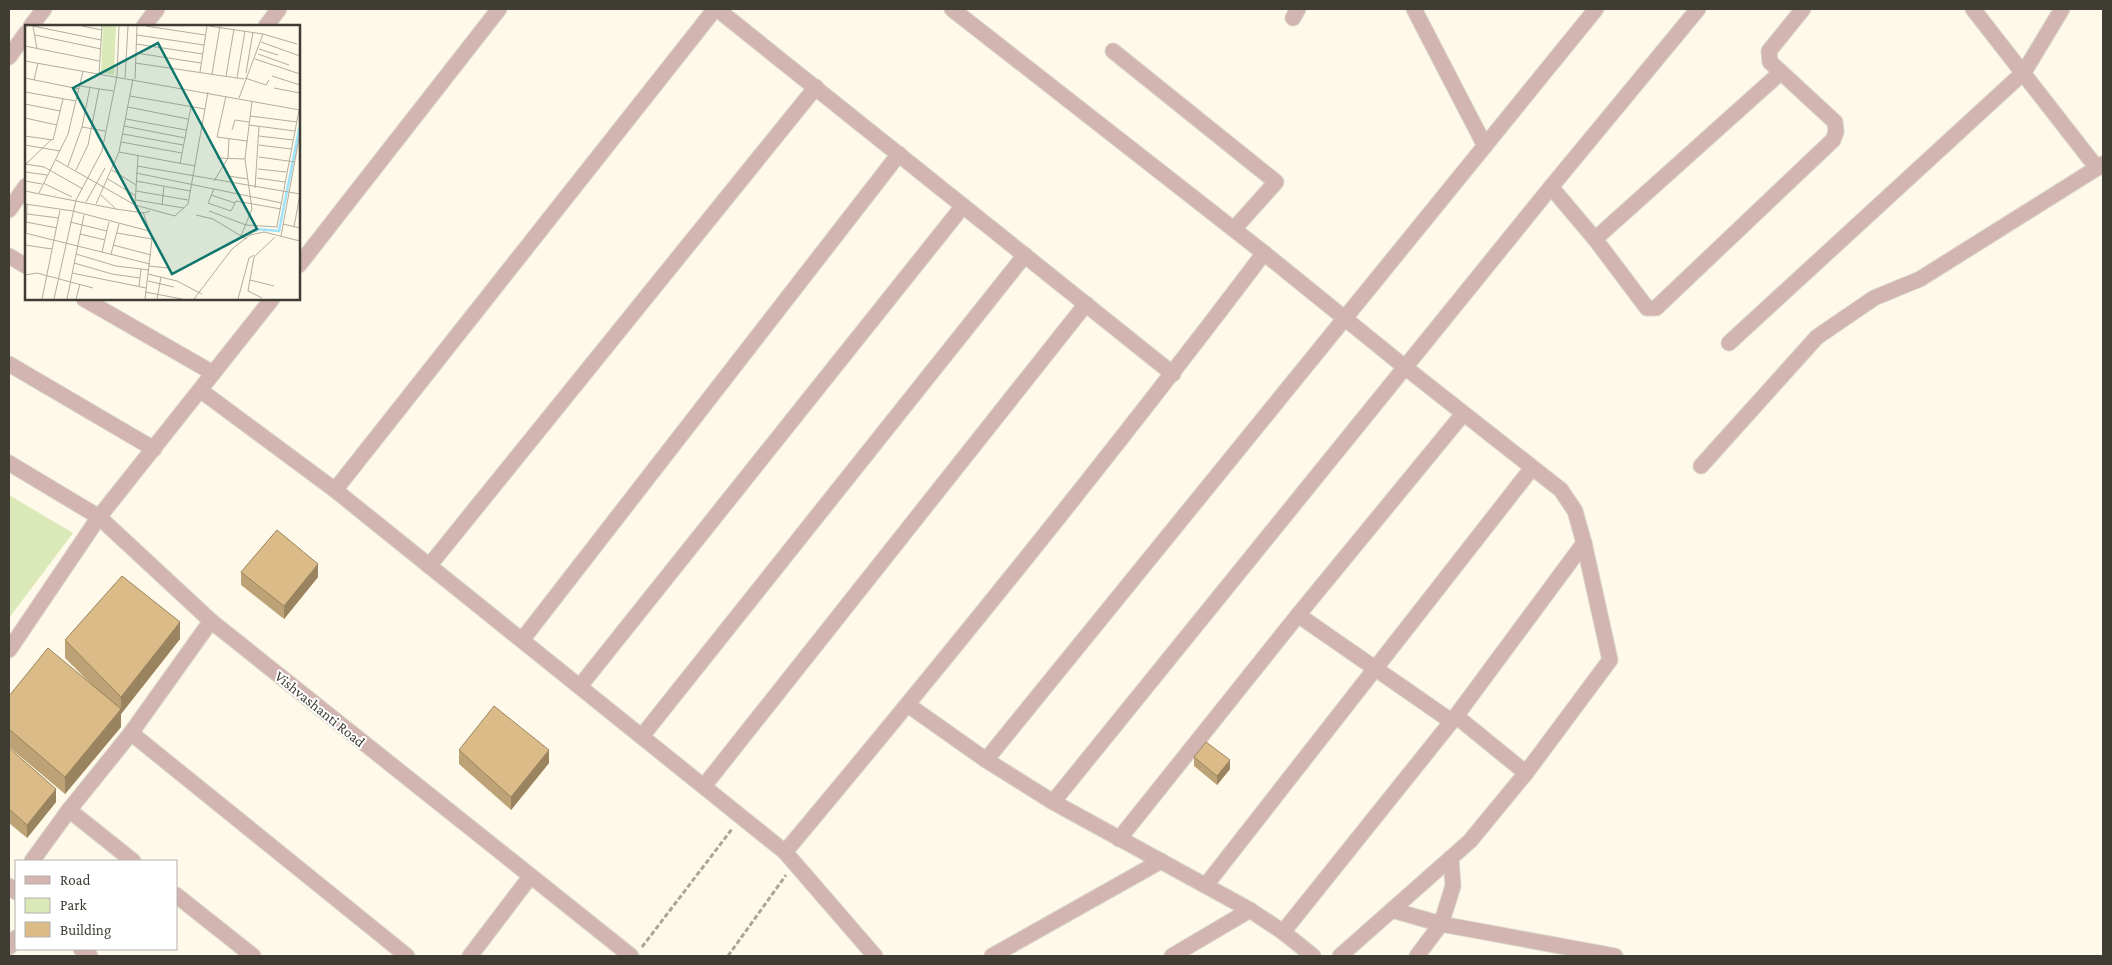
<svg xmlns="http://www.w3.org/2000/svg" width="2112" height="965" font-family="'Crimson Pro',serif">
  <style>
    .green { fill: #dbe9b9 }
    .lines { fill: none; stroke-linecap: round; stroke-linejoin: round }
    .minor-casing { stroke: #dbd7c7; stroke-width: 17 }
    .path { stroke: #aaa799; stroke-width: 3; stroke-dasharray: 5 2.5; stroke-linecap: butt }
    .minor { stroke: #d2b4b1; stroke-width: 15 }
    .wall { fill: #bca275 }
    .shaded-wall { fill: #99845f }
    .building { fill: #dbbc88; stroke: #99845f }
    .labels { text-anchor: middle; stroke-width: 4; stroke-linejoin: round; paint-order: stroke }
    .street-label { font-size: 15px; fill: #3e3c33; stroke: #fff }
    .inset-river { fill: none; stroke: #9ee3fc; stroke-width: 2.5 }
    .inset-road { fill: none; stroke: #b1ada0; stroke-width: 1 }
    .view { fill: #0f766e; fill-opacity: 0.15; stroke: #0f766e; stroke-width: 2.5 }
    .inset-edge { fill: none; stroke: #3e3c33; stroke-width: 2.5 }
  </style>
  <rect width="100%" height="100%" fill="#fef9e8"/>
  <!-- green -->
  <path class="green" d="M9 495 73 533 9 618Z"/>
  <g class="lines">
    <!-- minor casing -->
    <g class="minor-casing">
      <g id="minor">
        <path d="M717 9 1173 374"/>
        <path d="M952 9 1264 253 1406 368 1561 490 1575 511 1584 543 1610 660 1526 773 1470 841 1340 956"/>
        <path d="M1414 9 1485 146"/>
        <path d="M1973 9 2097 168 2103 164"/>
        <path d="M1293 18 1298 9"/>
        <path d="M31 26 44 9"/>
        <path d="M144 26 157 9"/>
        <path d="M266 26 279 9"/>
        <path d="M1113 51 1276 182 1234 229"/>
        <path d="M9 57 26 33"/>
        <path d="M1551 187 1595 239 1647 308H1656L1833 140 1836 132 1835 122 1770 62 1769 51 1803 9"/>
        <path d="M9 210 26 186"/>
        <path d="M1595 239 1780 73"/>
        <path d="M9 256 26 266"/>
        <path d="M299 265 499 9"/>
        <path d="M84 299 213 373"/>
        <path d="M1729 343 2024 72 2062 9"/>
        <path d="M9 364 154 449"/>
        <path d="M200 390 335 490 785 852 875 956"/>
        <path d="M9 463 99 517 211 621 631 956"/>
        <path d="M1701 466 1817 337 1874 298 1920 279 2097 168"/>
        <path d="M335 490 715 9"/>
        <path d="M429 566 816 87"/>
        <path d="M1298 615 1451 721"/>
        <path d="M522 640 899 154"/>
        <path d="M9 650 99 517 272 299"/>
        <path d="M580 686 963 206"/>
        <path d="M908 705 986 760 1053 802 1250 910 1283 932 1313 956"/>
        <path d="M1456 716 1526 773"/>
        <path d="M131 733 407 956"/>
        <path d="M642 736 1025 255"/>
        <path d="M986 760 1596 9"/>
        <path d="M704 786 1086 304"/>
        <path d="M1053 802 1551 187 1698 9"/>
        <path d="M69 810 133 861"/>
        <path d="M1119 839 1298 615 1463 414"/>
        <path d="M785 852C949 656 1110 457 1264 253"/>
        <path d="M32 861 69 810 131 733 211 621"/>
        <path d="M1206 885 1532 468"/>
        <path d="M9 886 16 892"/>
        <path d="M176 895 253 956"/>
        <path d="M1392 910 1441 924 1615 956"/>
        <path d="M1283 932 1456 716 1584 543"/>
        <path d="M9 947 16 938"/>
        <path d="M81 949 90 956"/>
        <path d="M470 956 530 877"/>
        <path d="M992 956 1161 861"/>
        <path d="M1172 956 1250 910"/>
        <path d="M1417 956 1441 924 1453 886 1451 858"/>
      </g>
    </g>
    <!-- path -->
    <g class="path">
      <path d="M642 947 732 829"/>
      <path d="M728 956 786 875"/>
    </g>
    <!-- minor -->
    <use href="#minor" class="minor"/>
  </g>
  <!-- wall -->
  <g class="wall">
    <path d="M241 572 318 577 284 619 241 585Z"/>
    <path d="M180 639 121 714V727L65 794 9 747V696L92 685 65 658V640Z"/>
    <path d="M9 748 56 802 27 838 9 823Z"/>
    <path d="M459 750 549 763 511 810 459 764Z"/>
    <path d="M1194 757 1230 769 1217 785 1194 766Z"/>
  </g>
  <!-- shaded-wall -->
  <g class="shaded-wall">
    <path d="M318 564V577L284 619V606Z"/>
    <path d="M180 622V639L121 714V727L65 794V777L121 709V697Z"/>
    <path d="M549 750V763L511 810V797Z"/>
    <path d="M1230 760V769L1217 785V776Z"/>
    <path d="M56 789V802L27 838V825Z"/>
  </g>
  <!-- building -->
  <g class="building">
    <path d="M277 530 318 564 284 606 241 572Z"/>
    <path d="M122 576 180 622 121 697 65 640Z"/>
    <path d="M48 648 121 709 65 777 9 729V696Z"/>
    <path d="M494 706 549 750 511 797 459 750Z"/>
    <path d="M1206 742 1230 760 1217 776 1194 757Z"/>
    <path d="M9 748 56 789 27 825 9 809Z"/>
  </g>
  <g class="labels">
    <!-- street labels -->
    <g class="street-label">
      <text transform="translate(320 709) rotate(39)" y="5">Vishvashanti Road</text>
    </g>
  </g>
  <!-- overview -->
  <g transform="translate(25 25)">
    <rect width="275" height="275" fill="#fef9e8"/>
    <path d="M78 1H91L89 50 76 47Z" fill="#dbe9b9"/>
    <path class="inset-river" d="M231 207V204L254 206 275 100"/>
    <path class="inset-road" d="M8 1 76 15M8 1 12 24M57 1 77 5M121 1 180 10M184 1 238 9 272 19M10 10 76 24M112 10 179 20M236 17 275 31M111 19 178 29M0 21 74 36M234 24 253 30M111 28 176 38M233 29 264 40M230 34 275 49M0 36 275 85M110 38 219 54M175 47 182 1M221 48 228 7M74 49 77 1M187 49 195 1M201 51 209 4M247 51 275 60M0 53 54 64M100 53 103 1M212 53 220 6M220 53 241 60 244 55M110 54 112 1M9 55 13 38M55 61 88 66M65 62 57 102 80 106M249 63 275 68M0 67 51 76M105 71 180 84M201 71 192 112 222 116M214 73 238 9M0 79 35 86M103 82 163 94M225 91 272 97M0 93 32 100M101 94 161 105M224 100 270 106M99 101 160 113M207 105 210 95 224 97M98 109 158 120M0 111 28 115 38 74M234 111 268 115M96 117 157 128M0 120 35 126M234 120 266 124M94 127 170 141M234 132 270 137M192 133 220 134M31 135 110 180 150 191 163 179 183 67M0 139 19 142 58 164M1 139 26 115M155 139 166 82M43 141 57 102M112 141 275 169M233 144 261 147M51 145 63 120 74 64M87 145 111 160M0 147 22 150M111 148 257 178M203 151 223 154M232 153 260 157M83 154 111 171M0 156 17 159M111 156 165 166M189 156 203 133 204 114M18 158 47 172M230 163 234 101M189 164 183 178 206 186 211 176 256 184M0 166 91 184 119 188 125 186M111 166 163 175M14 168 43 109 58 46M76 170 91 184M186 170 210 178M111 175 159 183M61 177 80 143M0 179 48 186 124 206M71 179 94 127 108 54M110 180 113 131M137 180 139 161M184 186 221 200 253 202M118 187 127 214 120 274M2 189 34 193M171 190 188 194 216 211M1 197 32 203M45 197 82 206M258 199 275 203M252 201 274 85M269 202 275 169M0 208 125 239M1 208 2 179M92 208 127 214M55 209 80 215M256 211 275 108M222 214 216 211 227 184 220 134 227 76M0 220 27 224M88 220 126 230M77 227 84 197M51 229 91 241 124 245M86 229 94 199M49 238 87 249 115 253M124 241 143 243M47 248 121 263M123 249 152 256 177 269M0 250 12 248 68 263M225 255 249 261M123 256 149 262M114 262 116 244M120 267 157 274M237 273 223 266 229 232 250 212M17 274 35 185M29 274 51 175 77 126 92 51 94 1M42 274 59 190M51 274 55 259M132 274 136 252M169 274 207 224 225 210 239 207 275 216M213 274 224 233 229 230"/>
    <path class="view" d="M133 18 232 204 147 249 48 63Z"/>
    <rect width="275" height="275" class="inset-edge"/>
  </g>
  <!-- border -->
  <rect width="2112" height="965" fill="none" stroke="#3e3c33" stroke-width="20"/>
  <!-- legend -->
  <rect x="15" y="860" width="162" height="90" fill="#ffffff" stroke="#b2b1ad"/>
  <rect x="25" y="876" width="25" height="8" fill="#d2b4b1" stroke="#b2b1ad"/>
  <text x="60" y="885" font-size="15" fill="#3e3c33">Road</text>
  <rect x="25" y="898" width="25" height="15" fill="#dbe9b9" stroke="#b2b1ad"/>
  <text x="60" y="910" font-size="15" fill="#3e3c33">Park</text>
  <rect x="25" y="922" width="25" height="15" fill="#dbbc88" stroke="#b2b1ad"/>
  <text x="60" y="935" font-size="15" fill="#3e3c33">Building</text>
</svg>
